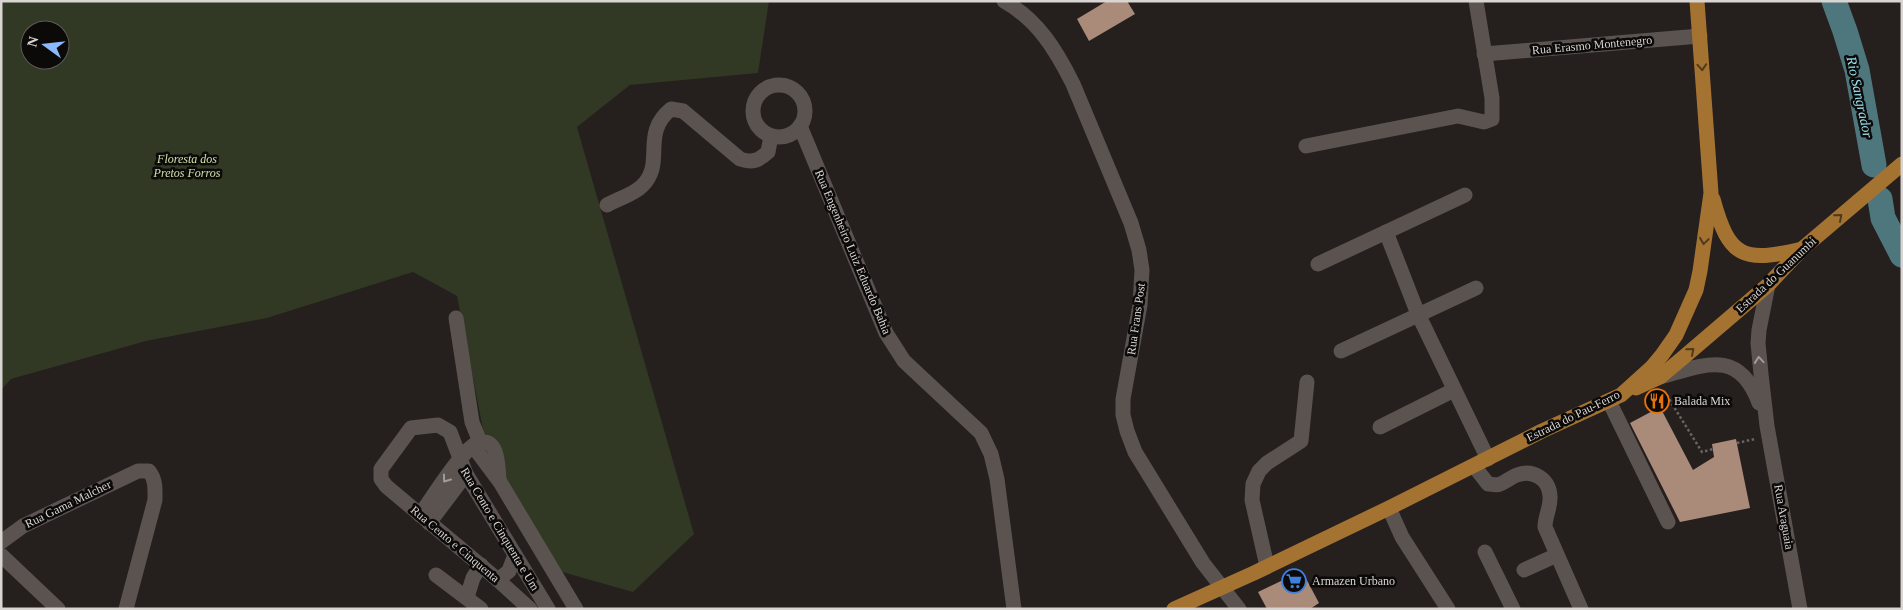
<svg xmlns="http://www.w3.org/2000/svg" width="1903" height="610" font-family="'Times New Roman',serif">
  <style>
    .green { fill: #313823; fill-rule: evenodd }
    .lines { fill: none; stroke-linecap: round; stroke-linejoin: round }
    .river { stroke: #4e767d; stroke-width: 25 }
    .building { fill: #aa8a79 }
    .path { stroke: #6a6462; stroke-width: 2.5; stroke-dasharray: 2.5 2.5; stroke-linecap: butt }
    .minor { stroke: #5a5350; stroke-width: 15 }
    .major { stroke: #a57331; stroke-width: 15 }
    .oneway { stroke: #51391b }
    .oneway2 { stroke: #a09a98 }
    .labels { text-anchor: middle; stroke-width: 5; stroke-linejoin: round; paint-order: stroke }
    .street-label { font-size: 12px; fill: #d9d5d3; stroke: #0c0a09 }
    .park-label { font-size: 12px; font-style: italic; fill: #cee1a9; stroke: #0c0a09 }
    .poi-label { font-size: 12px; fill: #d9d5d3; stroke: #0c0a09; text-anchor: start }
    .water-label { font-size: 14px; font-style: italic; fill: #9ae5f2; stroke: #0c0a09 }
  </style>
  <rect width="100%" height="100%" fill="#251f1d"/>
  <!-- green -->
  <path class="green" d="M1 1H769L758 73 630 85 577 127 694 534 633 592 555 570 486 445 457 296 413 272 267 318 146 341 11 379 1 390ZM30 30H60V60H30Z"/>
  <g class="lines">
    <!-- river -->
    <g class="river">
      <path d="M1834 1 1845 31 1857 70 1874 165"/>
      <path d="M1880 199 1883 218 1902 255"/>
    </g>
  </g>
  <!-- building -->
  <g class="building">
    <path d="M1107 1H1127L1135 14 1089 41 1077 19Z"/>
    <path d="M1660 407 1693 470 1714 457 1712 444 1736 439 1750 508 1680 522 1630 423Z"/>
    <path d="M1302 571 1319 603 1310 609H1267L1258 592Z"/>
  </g>
  <g class="lines">
    <!-- path -->
    <g class="path">
      <path d="M1664 391 1702 452 1713 449"/>
      <path d="M1737 443 1755 439"/>
    </g>
    <!-- minor -->
    <g class="minor">
      <path d="M1004 1C1038 20 1056 50 1073 84L1131 223 1139 250 1142 270 1140 305 1123 399V415L1127 431 1135 452 1203 563 1239 609"/>
      <path d="M1484 54 1700 36"/>
      <circle cx="779" cy="111" r="26"/>
      <path d="M800 126 886 333 904 361 981 433 991 454 997 479 1014 609"/>
      <path d="M1306 146 1458 116 1484 122 1492 119V98L1476 1"/>
      <path d="M607 205C617 199 633 195 642 186 666 163 640 134 671 109L683 111 740 159C752 163 758 161 768 152L771 136"/>
      <path d="M1386 232 1418 314 1488 459"/>
      <path d="M1318 264 1465 195"/>
      <path d="M1768 285 1759 330 1758 343 1761 374 1767 426 1800 609"/>
      <path d="M456 318 472 422 480 442"/>
      <path d="M1341 351 1476 288"/>
      <path d="M1660 377C1704 365 1739 348 1759 403"/>
      <path d="M1609 401 1668 522"/>
      <path d="M1380 427 1454 390"/>
      <path d="M473 446 500 482 576 609"/>
      <path d="M1474 466 1488 484C1492 484 1496 486 1500 484 1506 482 1511 477 1517 475 1533 469 1549 479 1550 496 1551 507 1545 516 1545 527L1581 609"/>
      <path d="M1389 508 1402 537 1448 609"/>
      <path d="M420 515C432 498 459 455 474 445 480 442 487 440 492 446 498 453 498 470 499 479"/>
      <path d="M429 523 466 474"/>
      <path d="M1 542 23 526 138 471H149C156 480 155 489 155 500L126 609"/>
      <path d="M1485 552 1513 609"/>
      <path d="M1 555 58 609"/>
      <path d="M1267 566 1252 500 1253 484 1259 471 1267 463 1301 441 1307 382"/>
      <path d="M1524 570 1557 555"/>
      <path d="M436 575 481 609"/>
      <path d="M498 580 509 571 515 555"/>
      <path d="M467 597 473 578 481 565"/>
      <path d="M530 609 498 580 386 486 381 479V469L411 428 438 425 450 432 466 474 548 609"/>
    </g>
    <!-- major -->
    <g class="major">
      <path d="M1713 199C1729 258 1743 263 1802 249"/>
      <path d="M1636 388 1660 377 1685 356 1768 285 1802 249 1902 164"/>
      <path d="M1174 609 1254 573 1389 508 1542 431 1621 395 1652 367 1662 355 1676 335 1696 290 1700 271 1711 193 1697 1"/>
    </g>
  </g>
  <!-- one-way arrows -->
  <defs><path id="oneway-chevron" d="M-2-3.5L2.5 0L-2 3.5" fill="none" stroke-width="1.6" stroke-linecap="round" stroke-linejoin="round" transform="scale(1.25)"/></defs>
  <g class="oneway">
    <use href="#oneway-chevron" transform="translate(1702 67) rotate(86)"/>
    <use href="#oneway-chevron" transform="translate(1839 217) rotate(-41)"/>
    <use href="#oneway-chevron" transform="translate(1704 241) rotate(98)"/>
    <use href="#oneway-chevron" transform="translate(1691 351) rotate(-41)"/>
  </g>
  <g class="oneway2">
    <use href="#oneway-chevron" transform="translate(1759 360) rotate(-95)"/>
    <use href="#oneway-chevron" transform="translate(446 479) rotate(126)"/>
  </g>
  <!-- icons -->
  <defs>
    <g id="restaurant-ring" transform="scale(1.25)"><circle r="9.5" fill="#0c0a09" stroke="#e8710a" stroke-width="1.5"/><path d="M-5-6h1v4h1v-4h1v4h1v-4h1v5L-1.5 .5V6h-2V.5L-5-1ZM5-6V6H3V1.5H1.5Q1.5-4 5-6Z" fill="#e8710a"/></g>
    <g id="supermarket-ring" transform="scale(1.25)"><circle r="9.5" fill="#0c0a09" stroke="#3f7fe0" stroke-width="1.5"/><path d="M-6-5.5h2.5l.6 2H6L4.5 2H-2.5L-4.4-4H-6ZM-1.5 3.2a1.3 1.3 0 1 0 .1 0ZM3 3.2a1.3 1.3 0 1 0 .1 0Z" fill="#3f7fe0"/></g>
  </defs>
  <g fill-rule="evenodd">
    <use href="#restaurant-ring" x="1657" y="401"/>
    <use href="#supermarket-ring" x="1294" y="581"/>
  </g>
  <g class="labels">
    <!-- street labels -->
    <g class="street-label">
      <text transform="translate(1592 45) rotate(-5)" y="4">Rua Erasmo Montenegro</text>
      <text transform="translate(853 252) rotate(67)" y="4">Rua Engenheiro Luiz Eduardo Bahia</text>
      <text transform="translate(1776 275) rotate(-43)" y="4">Estrada do Guanumbi</text>
      <text transform="translate(1136 319) rotate(-82)" y="4">Rua Frans Post</text>
      <text transform="translate(1573 416) rotate(-26)" y="4">Estrada do Pau-Ferro</text>
      <text transform="translate(68 504) rotate(-26)" y="4">Rua Gama Malcher</text>
      <text transform="translate(1784 517) rotate(80)" y="4">Rua Araguaia</text>
      <text transform="translate(500 529) rotate(59)" y="4">Rua Cento e Cinquenta e Um</text>
      <text transform="translate(455 544) rotate(40)" y="4">Rua Cento e Cinquenta</text>
    </g>
    <!-- park labels -->
    <g class="park-label">
      <text x="187" y="163">Floresta dos<tspan x="187" dy="14">Pretos Forros</tspan></text>
    </g>
    <!-- poi labels -->
    <g class="poi-label">
      <text x="1674" y="405">Balada Mix</text>
      <text x="1312" y="585">Armazen Urbano</text>
    </g>
    <!-- water labels -->
    <g class="water-label">
      <text transform="translate(1860 97) rotate(78)" y="5">Rio Sangrador</text>
    </g>
  </g>
  <!-- border -->
  <rect width="1903" height="610" fill="none" stroke="#d9d5d3" stroke-width="5"/>
  <!-- north arrow -->
  <g transform="translate(45 45) rotate(285)"><circle r="24" fill="#0c0a09" stroke="#5e5b5a"/>
  <path d="M0-4L9 19L0 12L-9 19Z" fill="#8abafc"/>
  <text y="-8" font-size="14" font-weight="bold" text-anchor="middle" fill="#d9d5d3">N</text>
  </g>
</svg>
